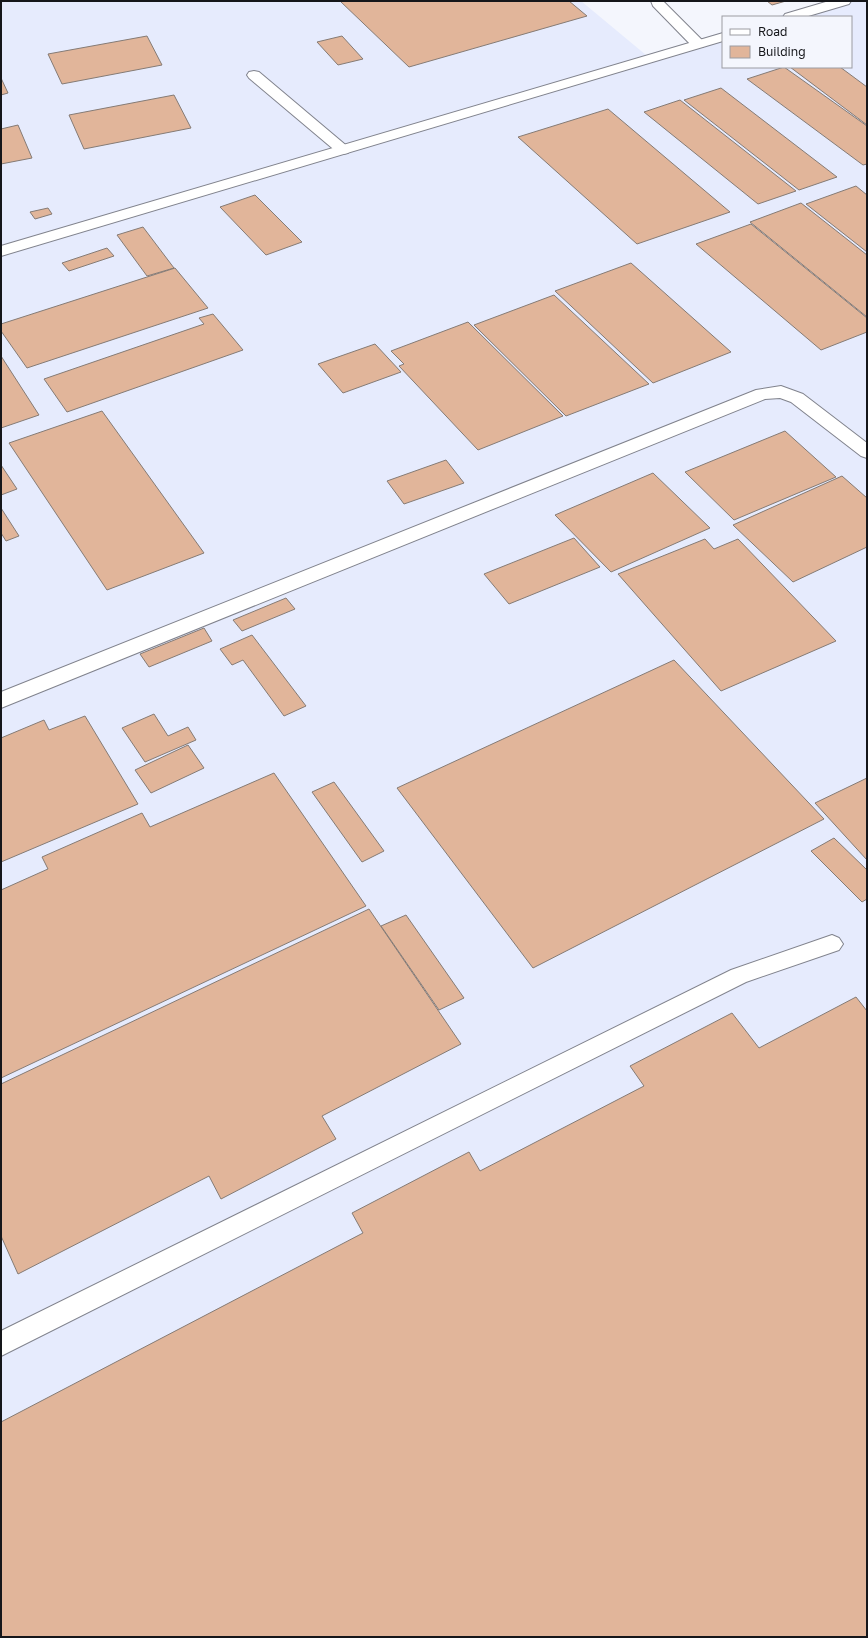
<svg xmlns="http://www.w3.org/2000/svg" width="868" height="1638" font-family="'Golos Text',sans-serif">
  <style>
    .built { fill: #e6ebfd }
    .building { fill: #e1b59a; stroke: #857b75 }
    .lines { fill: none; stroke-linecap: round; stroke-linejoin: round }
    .lane-casing { stroke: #81838d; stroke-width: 2 }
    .street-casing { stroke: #81838d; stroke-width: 2 }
    .lane { fill: #fff; fill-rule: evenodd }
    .street { fill: #fff; fill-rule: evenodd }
  </style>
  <rect width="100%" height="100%" fill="#f4f6fd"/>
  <!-- built -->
  <path class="built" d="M1 1H581L646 55 723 32V67H851V17H775L829 1H867V1637H1Z"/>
  <!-- building -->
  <g class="building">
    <path d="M340 1H569L587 16 409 67Z"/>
    <path d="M767 1H786L772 5Z"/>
    <path d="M147 36 162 65 62 84 48 54Z"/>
    <path d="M342 36 363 59 338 65 317 42Z"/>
    <path d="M784 67 867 126V164L863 165 747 79Z"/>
    <path d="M790 67H840L867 87V125Z"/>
    <path d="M1 78 8 93 1 95Z"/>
    <path d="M721 88 837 177 799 190 684 100Z"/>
    <path d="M174 95 191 128 84 149 69 115Z"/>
    <path d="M680 100 796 191 758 204 644 112Z"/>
    <path d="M608 109 730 212 637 244 518 137Z"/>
    <path d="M18 125 32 158 1 164V129Z"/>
    <path d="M856 186 867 195V252L806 204Z"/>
    <path d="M255 195 302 242 266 255 220 207Z"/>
    <path d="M801 203 867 255V317L750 222Z"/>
    <path d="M48 208 52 214 35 219 30 212Z"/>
    <path d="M751 224 867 318V332L821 350 696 244Z"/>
    <path d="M143 227 174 268 147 276 117 235Z"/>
    <path d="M107 248 114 256 69 271 62 263Z"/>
    <path d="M631 263 731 352 653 383 555 291Z"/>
    <path d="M175 268 208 308 27 368 1 331V324Z"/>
    <path d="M554 295 649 384 566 416 474 325Z"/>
    <path d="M213 314 243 350 67 412 44 379 204 324 199 318Z"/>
    <path d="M468 322 563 416 478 450 399 366 404 364 391 351Z"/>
    <path d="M375 344 401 372 343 393 318 364Z"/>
    <path d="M1 356 39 415 1 428Z"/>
    <path d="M102 411 204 553 107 590 9 443Z"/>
    <path d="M785 431 836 477 734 520 685 472Z"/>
    <path d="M446 460 464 483 404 504 387 481Z"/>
    <path d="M1 465 17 489 1 495Z"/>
    <path d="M653 473 710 528 611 572 555 515Z"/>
    <path d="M842 476 867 498V547L793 582 733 525Z"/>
    <path d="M1 508 19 536 6 541 1 533Z"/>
    <path d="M574 538 600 567 509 604 484 574Z"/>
    <path d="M705 539 714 549 738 539 836 641 721 691 618 574Z"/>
    <path d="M286 598 295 609 242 631 233 620Z"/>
    <path d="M204 628 212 641 149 667 140 654Z"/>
    <path d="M252 635 306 706 284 716 243 660 232 665 220 649Z"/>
    <path d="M674 660 824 819 533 968 397 788Z"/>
    <path d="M154 714 168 736 188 727 196 740 145 762 122 728Z"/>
    <path d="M85 716 138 804 1 862V738L44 720 49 730Z"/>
    <path d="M188 745 204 768 151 793 135 770Z"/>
    <path d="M274 773 366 906 1 1078V890L48 869 42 857 142 813 150 827Z"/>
    <path d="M867 778V860L815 803Z"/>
    <path d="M334 782 384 851 362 862 312 792Z"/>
    <path d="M834 838 867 870V899L862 902 811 851Z"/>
    <path d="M369 909 461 1044 322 1116 336 1139 221 1199 209 1176 18 1274 1 1236V1084Z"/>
    <path d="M406 915 464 998 439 1010 381 926Z"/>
    <path d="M856 997 867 1011V1637H1V1422L363 1233 352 1213 469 1152 480 1171 644 1086 630 1066 732 1013 759 1048Z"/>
  </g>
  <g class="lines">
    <!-- lane casing -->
    <g class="lane-casing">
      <g id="lane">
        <path d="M651 1H663L703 41 704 44 703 47H693L653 6Z"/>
        <path d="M254 71 259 72 348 147 350 150 348 153 343 154 338 153 249 78 247 75 249 72Z"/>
        <path d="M832 935 839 938 843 944 839 950 746 982 1 1356V1331L731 970Z"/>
      </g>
    </g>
    <!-- street casing -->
    <g class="street-casing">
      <g id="street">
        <path d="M829 1H851L849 4 805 17H783L785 14Z"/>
        <path d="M723 33V41L1 256V246Z"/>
        <path d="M781 386 803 394 867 443V458L861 456 791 402 780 398 765 399 1 708V692L756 390Z"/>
      </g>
    </g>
    <!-- lane -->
    <use href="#lane" class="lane"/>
    <!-- street -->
    <use href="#street" class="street"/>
  </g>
  <!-- border -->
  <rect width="868" height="1638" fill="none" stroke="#15161a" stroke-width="4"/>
  <!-- legend -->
  <rect x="722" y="16" width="130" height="52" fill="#f4f6fd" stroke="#9b9ca2"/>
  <rect x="730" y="29" width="20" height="6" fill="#ffffff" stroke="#9b9ca2"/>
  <text x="758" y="36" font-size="12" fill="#15161a">Road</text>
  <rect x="730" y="46" width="20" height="12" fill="#e1b59a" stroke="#9b9ca2"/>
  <text x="758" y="56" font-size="12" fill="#15161a">Building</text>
</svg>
